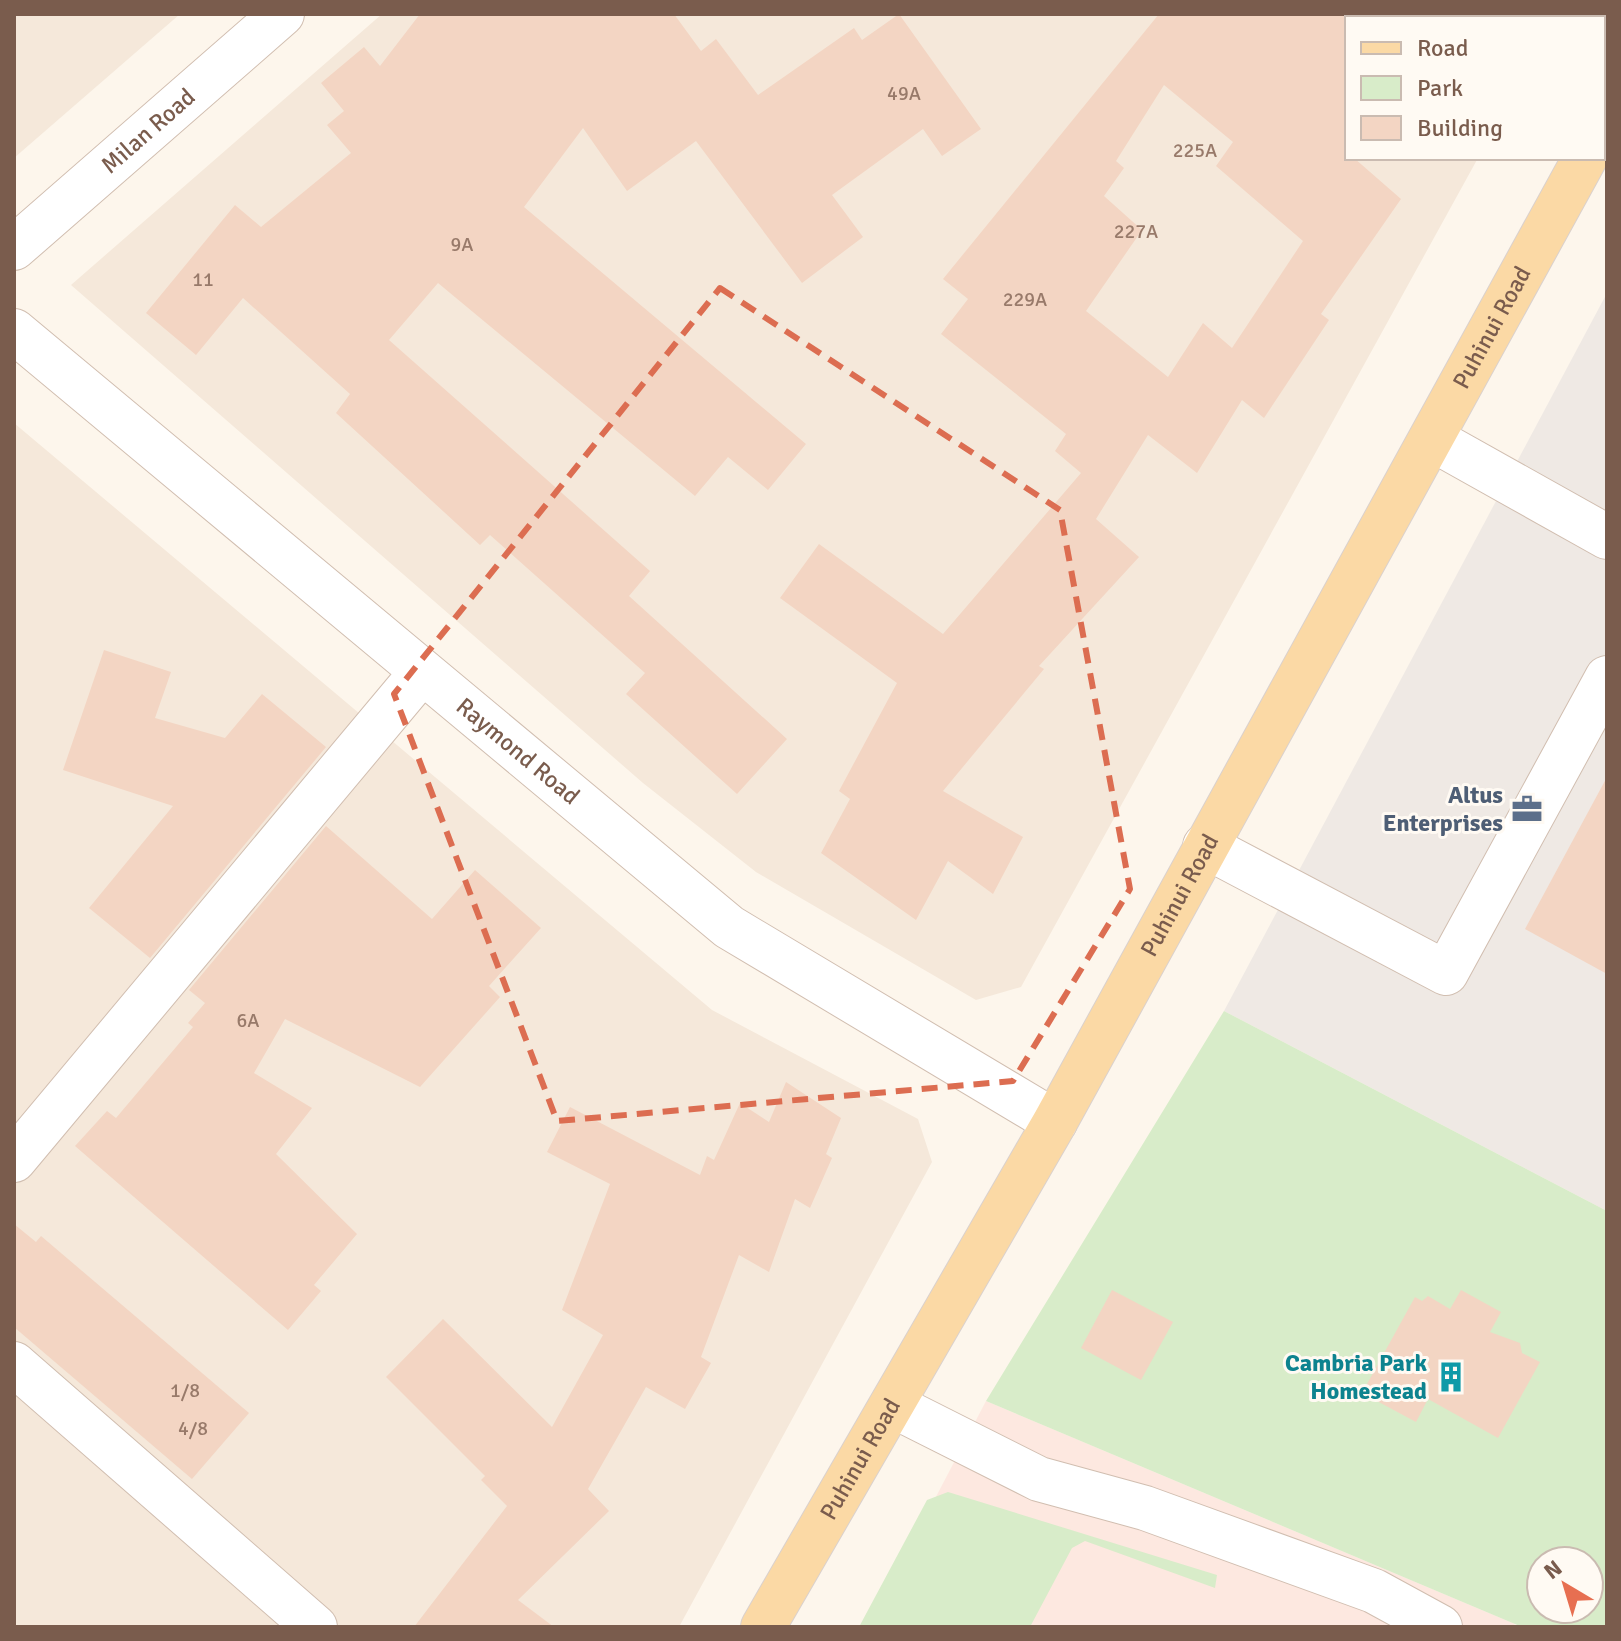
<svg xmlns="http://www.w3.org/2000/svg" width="1621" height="1641" font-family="Signika,sans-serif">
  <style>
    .residential { fill: #f5e8da }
    .commercial { fill: #fde8e0 }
    .industrial { fill: #efe9e4 }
    .green { fill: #d8ecc9; fill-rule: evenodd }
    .building { fill: #f3d5c3; fill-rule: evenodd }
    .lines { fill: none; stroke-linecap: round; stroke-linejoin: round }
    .minor-casing { stroke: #d1beb0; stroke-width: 46 }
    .major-casing { stroke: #dad1cd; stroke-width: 46 }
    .minor { stroke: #fff; stroke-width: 44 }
    .major { stroke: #fbd9a5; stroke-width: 44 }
    .marked { fill: none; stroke: #dc6d51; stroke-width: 6; stroke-dasharray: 16 10; stroke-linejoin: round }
    .labels { text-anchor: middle; stroke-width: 6; stroke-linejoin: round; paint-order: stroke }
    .number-label { font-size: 20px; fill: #987a6a }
    .street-label { font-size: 24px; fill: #7a5c4d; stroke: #fffaf3 }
    .service-label { font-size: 24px; font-weight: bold; fill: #4e5e75; stroke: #fffaf3; text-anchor: end }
    .culture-label { font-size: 24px; font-weight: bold; fill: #0d838f; stroke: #fffaf3; text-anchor: end }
  </style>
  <rect width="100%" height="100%" fill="#fdf6ec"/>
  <!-- residential -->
  <g class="residential">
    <path d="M14 14H180L14 158Z"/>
    <path d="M382 14H1558L1555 18H1347V158H1478L1021 987 976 1000 756 872 643 783 71 285Z"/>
    <path d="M14 423 712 1010 918 1119 932 1162 679 1627H14Z"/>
  </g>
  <!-- commercial -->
  <path class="commercial" d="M986 1401 1515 1624 1513 1627H868Z"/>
  <!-- industrial -->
  <path class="industrial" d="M1607 293V1211L1224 1011Z"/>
  <!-- green -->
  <g class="green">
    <path d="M1224 1011 1607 1211V1627H1522L986 1401ZM1541 1561H1589V1609H1541Z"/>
    <path d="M948 1492 1217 1575 1215 1588 1085 1541 1072 1548 1030 1627H859L927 1500Z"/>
  </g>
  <!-- building -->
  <g class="building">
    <path d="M420 14H674L701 51 716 39 758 95 854 28 862 40 899 14 981 129 942 156 923 129 832 195 863 237 802 283 696 141 627 191 583 128 524 207 806 444 768 490 728 457 695 496 438 283 389 340 650 571 629 596 787 739 737 794 626 694 645 673 490 535 480 545 336 413 350 394 243 298 196 355 146 313 235 205 261 227 351 153 327 125 344 111 321 83 364 47 380 66Z"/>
    <path d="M1159 14H1347V158H1354L1401 199 1321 314 1329 320 1264 418 1242 400 1197 473 1148 435 1096 519 1139 557 1039 666 1044 669 943 791 1023 837 993 894 948 861 916 920 821 853 850 799 839 791 897 683 780 598 819 544 943 634 1081 473 1055 451 1066 434 941 334 968 299 943 279ZM1164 85 1233 142 1216 166 1303 241 1232 348 1203 323 1168 377 1086 311 1142 230 1104 196 1124 168 1116 161Z"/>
    <path d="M104 650 171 672 155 718 225 738 262 694 326 747 150 958 89 908 173 806 63 770Z"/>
    <path d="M1607 777V974L1525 929Z"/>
    <path d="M326 826 432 919 475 870 541 928 489 986 500 997 420 1087 285 1019 254 1073 312 1108 276 1154 357 1234 314 1285 321 1291 288 1330 75 1146 107 1111 116 1118 193 1027 188 1023 205 1003 189 990Z"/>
    <path d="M786 1082 841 1118 826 1154 832 1158 810 1208 795 1199 769 1272 739 1255 701 1357 711 1363 685 1409 646 1387 588 1489 609 1511 518 1600 554 1627H414L507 1506 481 1480 485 1476 386 1377 443 1319 552 1427 603 1335 562 1310 610 1184 547 1152 570 1107 700 1175 707 1156 714 1160 740 1103 769 1122Z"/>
    <path d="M14 1224 36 1242 41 1236 249 1413 192 1479 14 1327Z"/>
    <path d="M1112 1290 1173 1322 1141 1380 1081 1348Z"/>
    <path d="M1461 1290 1501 1312 1490 1332 1520 1343 1522 1353 1540 1362 1498 1438 1428 1399 1416 1422 1362 1393 1415 1297 1422 1301 1428 1296 1450 1309Z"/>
  </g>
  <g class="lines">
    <!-- minor casing -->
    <g class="minor-casing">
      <g id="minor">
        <path id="s1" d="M14 248 282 14"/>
        <path id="s2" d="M14 331 729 927 1055 1122"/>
        <path d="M1432 439 1607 537"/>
        <path d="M1205 846 1446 973 1607 678"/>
        <path d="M14 1160 422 672"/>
        <path d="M14 1364 315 1627"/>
        <path d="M892 1405 1039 1479 1145 1508 1374 1591 1440 1627"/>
      </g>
    </g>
    <!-- major casing -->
    <g class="major-casing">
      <g id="major">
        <path d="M1603 124 1607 117"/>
        <path id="s3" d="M763 1627 1055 1122 1585 158"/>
      </g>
    </g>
    <!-- minor -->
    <use href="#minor" class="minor"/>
    <!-- major -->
    <use href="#major" class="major"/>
  </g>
  <!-- marked area -->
  <path class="marked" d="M720 288 1060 510 1130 889 1013 1081 557 1121 394 694Z"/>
  <!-- icons -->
  <defs>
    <g id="office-bare" transform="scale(2.4)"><path d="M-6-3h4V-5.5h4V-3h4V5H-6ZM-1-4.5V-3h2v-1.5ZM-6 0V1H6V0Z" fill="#5c6f8a" stroke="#fffaf3" stroke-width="2.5" paint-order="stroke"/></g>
    <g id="building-bare" transform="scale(2.4)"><path d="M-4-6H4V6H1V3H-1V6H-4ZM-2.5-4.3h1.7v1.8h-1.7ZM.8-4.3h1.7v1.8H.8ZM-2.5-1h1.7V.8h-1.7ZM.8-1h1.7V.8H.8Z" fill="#0f9aa8" stroke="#fffaf3" stroke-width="2.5" paint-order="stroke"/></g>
  </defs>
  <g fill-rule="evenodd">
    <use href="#office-bare" x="1527" y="809"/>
    <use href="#building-bare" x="1451" y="1377"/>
  </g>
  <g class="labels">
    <!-- number labels -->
    <g class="number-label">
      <text x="904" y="100">49A</text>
      <text x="1195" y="157">225A</text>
      <text x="1136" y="238">227A</text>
      <text x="462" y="251">9A</text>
      <text x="203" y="286">11</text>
      <text x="1025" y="306">229A</text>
      <text x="248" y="1027">6A</text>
      <text x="185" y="1397">1/8</text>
      <text x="193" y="1435">4/8</text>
    </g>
    <!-- street labels -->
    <g class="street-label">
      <text dy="8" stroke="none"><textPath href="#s1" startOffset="178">Milan Road</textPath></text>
      <text dy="8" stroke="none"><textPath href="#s3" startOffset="1490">Puhinui Road</textPath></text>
      <text dy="8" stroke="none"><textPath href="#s2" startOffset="656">Raymond Road</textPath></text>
      <text dy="8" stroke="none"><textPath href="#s3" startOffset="842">Puhinui Road</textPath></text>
      <text dy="8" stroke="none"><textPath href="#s3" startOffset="194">Puhinui Road</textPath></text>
    </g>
    <!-- service labels -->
    <g class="service-label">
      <text x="1503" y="803">Altus<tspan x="1503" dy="28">Enterprises</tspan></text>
    </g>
    <!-- culture labels -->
    <g class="culture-label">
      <text x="1427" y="1371">Cambria Park<tspan x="1427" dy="28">Homestead</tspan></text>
    </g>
  </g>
  <!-- border -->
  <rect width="1621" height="1641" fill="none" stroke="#7a5c4d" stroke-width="32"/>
  <!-- legend -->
  <rect x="1345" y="16" width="260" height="144" fill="#fffaf3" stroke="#cabbb1" stroke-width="2"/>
  <rect x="1361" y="42" width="40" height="12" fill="#fbd9a5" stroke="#cabbb1" stroke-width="2"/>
  <text x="1417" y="56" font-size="24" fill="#7a5c4d">Road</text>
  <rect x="1361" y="76" width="40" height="24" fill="#d8ecc9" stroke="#cabbb1" stroke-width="2"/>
  <text x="1417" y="96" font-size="24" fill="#7a5c4d">Park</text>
  <rect x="1361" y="116" width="40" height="24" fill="#f3d5c3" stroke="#cabbb1" stroke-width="2"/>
  <text x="1417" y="136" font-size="24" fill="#7a5c4d">Building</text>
  <!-- north arrow -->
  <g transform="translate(1565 1585) rotate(322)"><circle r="38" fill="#fffaf3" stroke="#cabbb1" stroke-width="2"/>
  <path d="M0-6L14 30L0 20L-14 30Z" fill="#e76f51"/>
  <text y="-12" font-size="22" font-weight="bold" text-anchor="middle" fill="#7a5c4d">N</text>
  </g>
</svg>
